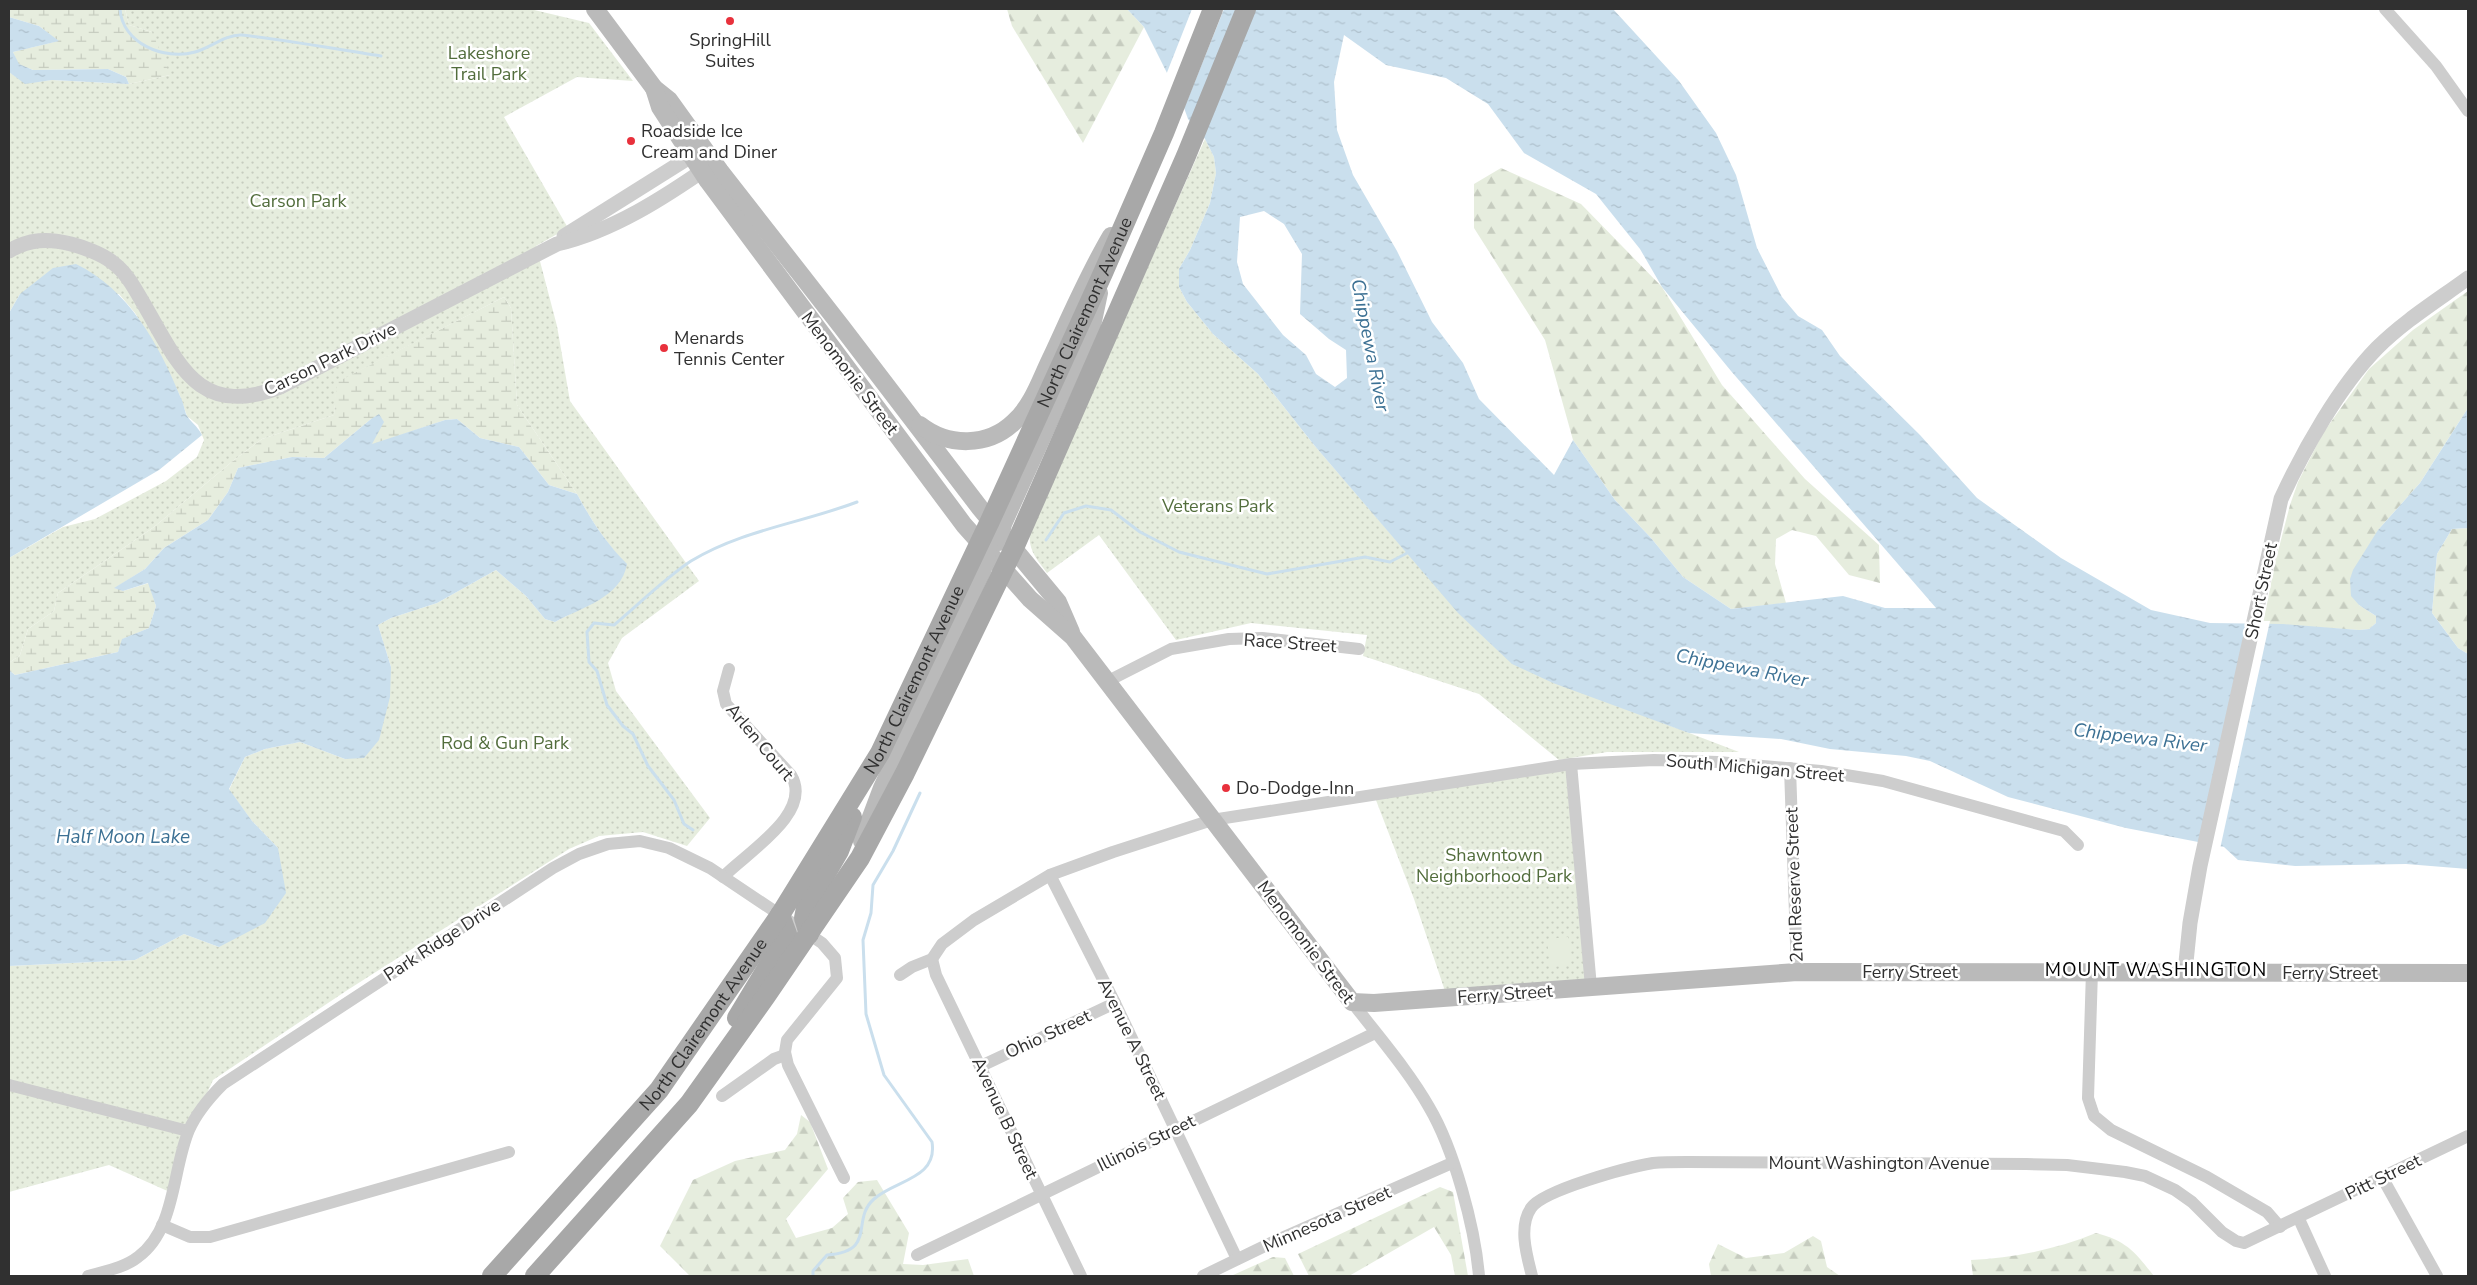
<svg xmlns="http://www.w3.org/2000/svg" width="2477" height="1285" font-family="'Nunito Sans',sans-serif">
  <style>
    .forest { fill: url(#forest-firs) }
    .wetland { fill: url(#wetland-marsh) }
    .park { fill: url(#park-dots) }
    .pitch { fill: #e6edde }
    .water { fill: url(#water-ripples); fill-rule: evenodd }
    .pier { fill: #fff }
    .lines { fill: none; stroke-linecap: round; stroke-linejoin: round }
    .stream { stroke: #cadfed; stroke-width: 3 }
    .minor { stroke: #cdcdcd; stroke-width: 12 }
    .tertiary { stroke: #cdcdcd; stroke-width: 15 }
    .secondary { stroke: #bababa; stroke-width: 18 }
    .primary { stroke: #a8a8a8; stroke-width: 20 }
    .poi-dot { fill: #e8313c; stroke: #fff; stroke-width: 2 }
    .labels { text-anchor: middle; stroke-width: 5; stroke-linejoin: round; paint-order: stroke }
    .poi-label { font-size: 18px; fill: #303030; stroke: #fff; text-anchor: start }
    .park-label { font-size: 18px; fill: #526d3c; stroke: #fff }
    .street-label { font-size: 18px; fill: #303030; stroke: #fff }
    .water-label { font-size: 19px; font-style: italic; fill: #3c7194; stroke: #fff }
    .neighbourhood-label { font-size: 19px; letter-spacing: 1px; fill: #000; stroke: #fff }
  </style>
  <defs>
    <pattern id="forest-firs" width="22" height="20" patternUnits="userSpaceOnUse" patternTransform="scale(1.25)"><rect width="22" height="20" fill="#e6edde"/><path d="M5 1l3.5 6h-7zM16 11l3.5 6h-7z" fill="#c6ccbf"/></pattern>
    <pattern id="wetland-marsh" width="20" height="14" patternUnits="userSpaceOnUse" patternTransform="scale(1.25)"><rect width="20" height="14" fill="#e6edde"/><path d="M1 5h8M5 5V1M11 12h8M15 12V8" fill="none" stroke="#c6ccbf"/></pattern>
    <pattern id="park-dots" width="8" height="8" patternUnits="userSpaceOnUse" patternTransform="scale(1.25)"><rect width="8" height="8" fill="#e6edde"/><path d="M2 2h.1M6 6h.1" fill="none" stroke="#c6ccbf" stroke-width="1.8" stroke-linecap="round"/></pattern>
    <pattern id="water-ripples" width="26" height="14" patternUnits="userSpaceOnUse" patternTransform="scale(1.25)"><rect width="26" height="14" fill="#cadfed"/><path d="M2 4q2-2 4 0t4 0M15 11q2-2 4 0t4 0" fill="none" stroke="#aec0cc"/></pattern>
  </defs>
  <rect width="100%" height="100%" fill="#fff"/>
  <!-- forest -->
  <g class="forest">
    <path d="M1007 9H1127L1144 27 1083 143 1012 26Z"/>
    <path d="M1501 168 1581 204 1662 287 1722 385 1805 479 1879 545 1880 583 1849 575 1816 536 1792 530 1776 539 1775 564 1786 603 1731 609 1683 577 1651 538 1615 500 1573 440 1545 340 1474 228V184Z"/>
    <path d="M2468 291V408L2420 483 2378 530 2359 605 2376 616V623L2369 629 2359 630 2263 624 2275 563 2290 505 2298 482 2323 433 2369 369 2413 330Z"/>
    <path d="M2468 528V654L2458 648 2432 613 2437 554 2452 529Z"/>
    <path d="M801 1115 810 1122 828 1169 786 1219 796 1238 832 1228 848 1214 843 1198 858 1182 877 1180 909 1233 903 1264 923 1265 968 1259 974 1276H690L660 1246 693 1180 735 1161 785 1150 797 1134Z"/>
    <path d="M1440 1187 1453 1192 1468 1276H1455L1451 1255 1434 1227 1349 1276H1309L1298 1254Z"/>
    <path d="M2096 1233C2127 1241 2135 1252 2154 1276H1973L1971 1260C2014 1258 2057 1249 2096 1233Z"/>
    <path d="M1813 1236 1821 1241 1827 1267 1840 1276H1711L1709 1264 1718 1244 1746 1258 1784 1253Z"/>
    <path d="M1273 1257 1285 1258 1294 1276H1231Z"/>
  </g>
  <!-- wetland -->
  <g class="wetland">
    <path d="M9 9H125L129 25 152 32 174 49 170 75 129 84 126 77 108 69 33 70 18 64 13 52 58 41 39 26 9 17Z"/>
    <path d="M504 297 511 308 517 405 577 494 549 485 519 447 480 438 457 419 445 420 372 445 371 419 324 458 292 457 238 468 228 492 208 520 164 548 145 569 115 588 123 591 149 583 156 606 149 628 123 639 118 652 15 675 9 670V663L20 655 28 629 54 611 58 593 154 527 234 460 262 439 334 415 336 382Z"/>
  </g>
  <!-- park -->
  <g class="park">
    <path d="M125 9H530L589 23 633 81 577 77 504 117 568 228 536 246 557 326 570 401 699 581 622 638 608 663 616 691 710 818 687 846 643 832 599 836 569 849 346 991 213 1080 199 1111 172 1193 109 1165 9 1192V966L135 960 184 934 219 947 278 848 252 821 229 790 245 757 265 749 300 742 345 759 391 667 378 625 391 618 437 603 496 570 526 596 545 619 555 622 572 613 627 565C606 543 591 520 577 494L517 405 511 308 504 297 337 382 334 415 262 439 234 460 154 527 58 593 54 611 28 629 20 655 9 663V558L63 527 95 519 166 481 197 457 204 440 198 425 187 416 180 396 161 357 135 313 119 294H20L9 313V72L25 83 52 80 129 84 170 75 152 32 129 25Z"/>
    <path d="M1205 139 1214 157 1216 173 1210 203 1190 250 1179 269V287L1187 302 1213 334 1258 374 1314 445 1421 569 1608 702 1739 752H1607L1559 760 1479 694 1363 656 1367 635 1251 623 1176 640 1099 535 1047 573C1036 558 1026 548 1031 528Z"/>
    <path d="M1571 764 1591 987 1445 991 1414 899 1374 795Z"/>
  </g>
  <!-- pitch -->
  <path class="pitch" d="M1568 937 1571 965 1550 967 1547 939Z"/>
  <!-- water -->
  <g class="water">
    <path d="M1127 9H1613L1679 81 1716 133 1736 175 1757 248 1782 297 1798 316 1822 330 1840 356 1920 435 1977 498 2061 558 2151 610 2210 623 2283 624 2359 630 2369 629 2376 623V616L2359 605 2351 596 2350 579 2353 570 2378 530 2420 483 2468 408V528L2452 529 2437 554 2432 613 2458 648 2468 654V869L2406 864 2295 866 2238 860 2224 847 2126 828 2008 797 1930 761 1906 756 1830 749 1781 739 1689 733 1553 683 1512 664 1458 613 1314 445 1258 374 1213 334 1187 302 1179 287V269L1190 250 1210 203 1216 173 1214 157 1205 139 1188 119 1183 105 1144 27ZM1344 35 1386 65 1446 78 1488 104 1524 153 1596 194 1640 249 1662 287 1731 371 1936 608H1885L1843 596 1731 609 1683 577 1651 538 1615 500 1573 440 1554 475 1479 399 1463 363 1432 322 1397 251 1353 175 1337 130 1334 82ZM1264 211 1284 224 1302 254 1300 314 1329 339 1346 350 1347 378 1335 387 1316 374 1306 355 1283 335 1243 284 1237 262 1240 217Z"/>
    <path d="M9 17 39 26 59 41 13 52 19 64 33 70 108 69 126 77 129 84 52 80 25 84 9 72Z"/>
    <path d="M76 264C128 289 159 344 180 396 183 401 184 408 186 414 190 422 197 425 202 435L159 470 9 558V313L20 294 53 268Z"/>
    <path d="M379 414 384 422 372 444 445 420 457 419 480 438 519 447 549 485 577 494C591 520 606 543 627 564 621 598 582 607 555 622L545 619 526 596 496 570 437 603 391 618 378 625 391 667 390 697 379 740 364 758 345 759 300 742 265 749 245 757 229 789 252 821 278 848 286 893 265 923 219 947 184 934 135 960 9 966V670L15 675 118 652 122 639 149 628 156 606 148 583 123 591 114 588 145 569 164 548 208 520 228 492 238 468 292 457 324 458 371 419Z"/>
  </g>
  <!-- pier -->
  <g class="pier">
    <path d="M1192 9H1224L1183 111 1166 75Z"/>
    <path d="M2247 621H2270L2220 849 2198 844Z"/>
  </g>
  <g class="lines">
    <!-- stream -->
    <g class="stream">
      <path d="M120 9C122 43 164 61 195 52 210 48 226 34 242 35 288 40 335 49 381 56"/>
      <path d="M1046 540 1064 513 1086 506 1111 510 1140 532 1179 552 1267 574 1365 557 1390 562 1409 552"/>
      <path d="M693 830 684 824 674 800 648 766 633 734 623 726 607 705 597 671 589 662 587 632 594 623 614 625C638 605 665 578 691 561 742 530 802 523 857 502"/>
      <path d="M813 1276V1271L827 1255C878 1251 850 1220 874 1199 895 1180 938 1179 932 1142L884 1075 866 1014 863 940 871 913 873 885 893 851 920 793"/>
    </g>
    <!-- minor -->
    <g class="minor">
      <path d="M2385 9 2436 66 2468 111"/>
      <path d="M1108 681 1171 649 1229 639 1262 638 1359 649"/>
      <path d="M1571 764 1591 987"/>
      <path d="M1790 768 1797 972"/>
      <path d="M1050 875 1115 1003 1237 1259"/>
      <path d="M723 877C746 853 814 813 791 775L726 704 723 691 729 669"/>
      <path d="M932 959 936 975 1081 1276"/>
      <path d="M2092 971 2088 1098 2094 1116 2111 1130 2207 1177 2267 1212 2280 1227"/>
      <path d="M900 975 912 967 932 959 942 944 974 920 1050 875 1113 852 1212 820 1571 764 1654 760 1718 762 1821 771 1883 781 2064 831 2078 845"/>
      <path d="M1352 1002C1378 1036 1408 1070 1429 1107 1454 1149 1475 1228 1479 1276"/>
      <path d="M981 1066 1115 1003"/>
      <path d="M9 1085 188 1131"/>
      <path d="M722 1096 774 1059 785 1055"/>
      <path d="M2382 1177 2437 1276"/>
      <path d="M2299 1219 2325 1276"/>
      <path d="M162 1225 190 1237H210L509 1152"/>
      <path d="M917 1255 1375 1033"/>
      <path d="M88 1276C105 1271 124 1268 138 1257 176 1229 172 1170 189 1130 197 1112 209 1098 223 1084L553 868 579 854 608 844 640 841 669 848 710 868 822 943 835 958 837 978 787 1040 785 1052 788 1065 844 1178"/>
      <path d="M1203 1276 1275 1241 1452 1163"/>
      <path d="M1532 1276C1527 1256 1518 1227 1531 1208 1543 1190 1629 1167 1653 1163 1664 1162 1676 1162 1687 1162L2026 1164 2067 1165 2125 1172 2145 1176 2175 1190 2192 1202 2222 1232 2236 1241 2244 1243 2468 1136"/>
    </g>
    <!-- tertiary -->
    <g class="tertiary">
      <path d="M564 236 701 150"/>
      <path d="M9 251C29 239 48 238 71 244 83 247 102 254 112 262 126 272 134 287 142 301 178 362 197 420 280 387L557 244C613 231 665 197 711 165"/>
      <path d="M2185 972 2190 923 2200 866 2281 499C2304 449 2339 387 2377 348 2404 321 2438 300 2468 278"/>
    </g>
    <!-- secondary -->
    <g class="secondary">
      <path d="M595 9 654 88 669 100 720 171 841 326 980 508 1058 602 1071 632"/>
      <path d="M654 88 660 107 708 181 964 525 1030 599 1073 637 1352 1002 1374 1003 1797 972 2468 973"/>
      <path d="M920 425C948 447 988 447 1014 422 1033 405 1041 378 1052 356 1071 315 1088 275 1111 236"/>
      <path d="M999 542 1003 524 1092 326 1099 293"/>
      <path d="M862 841 882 788 983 569 989 544"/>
    </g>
    <!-- primary -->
    <g class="primary">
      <path d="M809 934 804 918 806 908 839 851 852 817"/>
      <path d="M737 1018 784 940 787 934 780 915"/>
      <path id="s1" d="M492 1276 659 1090 780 915 880 753 990 521 1103 273 1164 133 1213 9"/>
      <path d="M535 1276 689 1104 766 996 860 858 905 773 1014 548 1186 156 1246 9"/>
    </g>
  </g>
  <!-- markers -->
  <g class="poi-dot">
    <circle cx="730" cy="21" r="5"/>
    <circle cx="631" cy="141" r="5"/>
    <circle cx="664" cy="348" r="5"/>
    <circle cx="1226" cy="788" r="5"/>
  </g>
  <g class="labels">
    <!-- poi labels -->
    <g class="poi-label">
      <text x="730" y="46" text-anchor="middle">SpringHill<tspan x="730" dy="21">Suites</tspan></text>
      <text x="641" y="137">Roadside Ice<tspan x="641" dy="21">Cream and Diner</tspan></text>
      <text x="674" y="344">Menards<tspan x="674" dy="21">Tennis Center</tspan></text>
      <text x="1236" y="794">Do-Dodge-Inn</text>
    </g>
    <!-- park labels -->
    <g class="park-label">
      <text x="489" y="59">Lakeshore<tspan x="489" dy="21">Trail Park</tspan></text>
      <text x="298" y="207">Carson Park</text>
      <text x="1218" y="512">Veterans Park</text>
      <text x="505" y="749">Rod &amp; Gun Park</text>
      <text x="1494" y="861">Shawntown<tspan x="1494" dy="21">Neighborhood Park</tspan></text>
    </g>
    <!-- street labels -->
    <g class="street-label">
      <text dy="6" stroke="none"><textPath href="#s1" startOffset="1139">North Clairemont Avenue</textPath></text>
      <text transform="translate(330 359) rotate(-26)" y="6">Carson Park Drive</text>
      <text transform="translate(850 373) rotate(53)" y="6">Menomonie Street</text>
      <text transform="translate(2261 591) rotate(-78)" y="6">Short Street</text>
      <text transform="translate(1290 643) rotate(4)" y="6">Race Street</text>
      <text dy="6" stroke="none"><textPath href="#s1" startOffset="734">North Clairemont Avenue</textPath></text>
      <text transform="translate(760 742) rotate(50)" y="6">Arlen Court</text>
      <text transform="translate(1755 768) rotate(5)" y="6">South Michigan Street</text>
      <text transform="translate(1794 885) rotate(-92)" y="6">2nd Reserve Street</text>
      <text transform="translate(442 940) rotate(-33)" y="6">Park Ridge Drive</text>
      <text transform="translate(1306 942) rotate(53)" y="6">Menomonie Street</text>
      <text x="1910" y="978">Ferry Street</text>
      <text x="2330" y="979">Ferry Street</text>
      <text transform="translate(1505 994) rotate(-4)" y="6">Ferry Street</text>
      <text dy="6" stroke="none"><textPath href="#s1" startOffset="329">North Clairemont Avenue</textPath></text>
      <text transform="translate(1048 1034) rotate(-25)" y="6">Ohio Street</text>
      <text transform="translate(1132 1039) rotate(64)" y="6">Avenue A Street</text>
      <text transform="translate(1005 1118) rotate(65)" y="6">Avenue B Street</text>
      <text transform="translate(1146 1143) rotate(-26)" y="6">Illinois Street</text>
      <text x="1879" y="1169">Mount Washington Avenue</text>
      <text transform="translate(2383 1177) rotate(-26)" y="6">Pitt Street</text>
      <text transform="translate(1327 1219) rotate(-24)" y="6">Minnesota Street</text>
    </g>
    <!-- water labels -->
    <g class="water-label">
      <text transform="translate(1371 345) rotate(79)" y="7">Chippewa River</text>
      <text transform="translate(1742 667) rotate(11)" y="7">Chippewa River</text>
      <text transform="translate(2140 737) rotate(7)" y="7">Chippewa River</text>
      <text x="123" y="843">Half Moon Lake</text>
    </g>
    <!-- neighbourhood labels -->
    <g class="neighbourhood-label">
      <text x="2156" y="976">MOUNT WASHINGTON</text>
    </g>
  </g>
  <!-- border -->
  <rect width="2477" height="1285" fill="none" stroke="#303030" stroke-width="20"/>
</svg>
